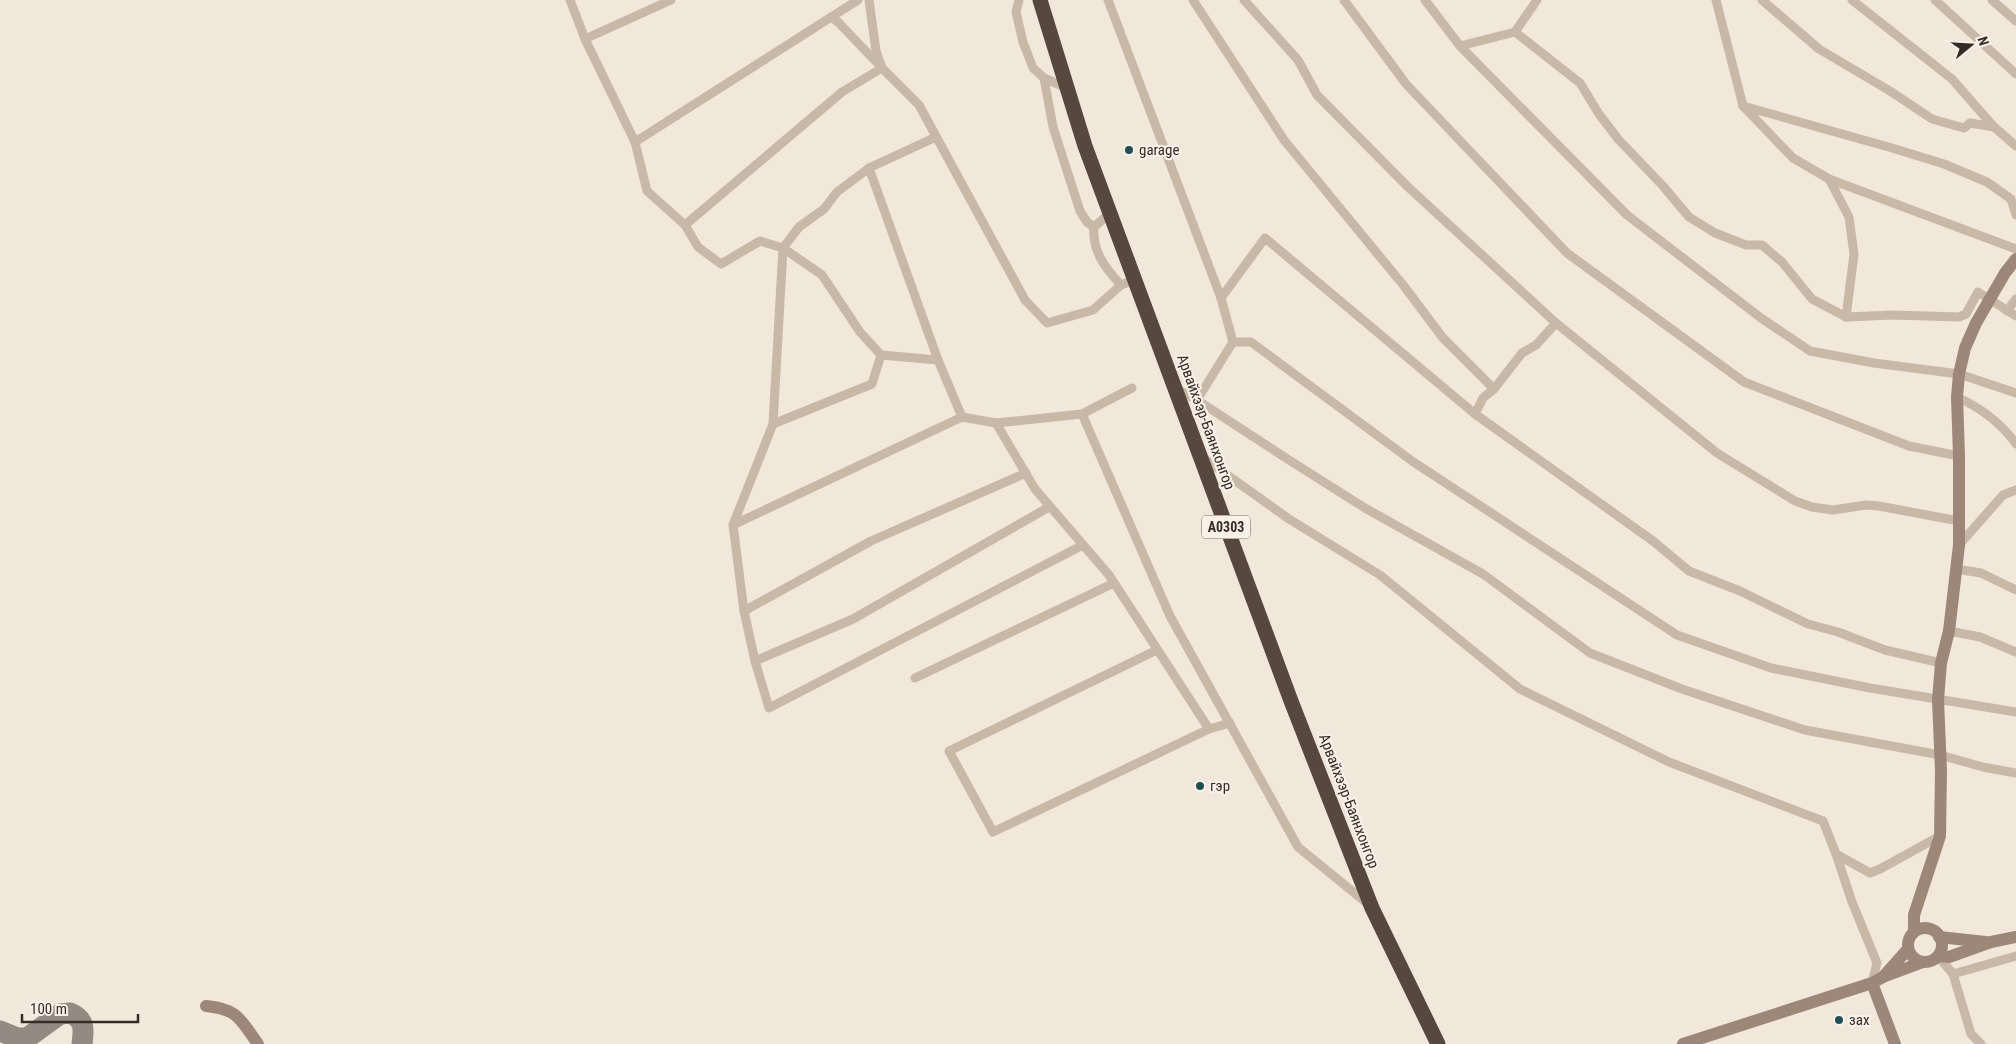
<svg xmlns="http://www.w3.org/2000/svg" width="2016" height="1044" font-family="'Roboto Condensed',sans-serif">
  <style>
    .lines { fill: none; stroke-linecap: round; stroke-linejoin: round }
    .taxiway { stroke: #938a82; stroke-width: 21 }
    .street { stroke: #c8b8a7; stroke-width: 9 }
    .secondary { stroke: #9c8779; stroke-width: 12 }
    .highway { stroke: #56473f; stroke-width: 15 }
    .poi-dot { fill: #1f4f55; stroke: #f9f1e7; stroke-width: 2 }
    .labels { text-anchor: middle; stroke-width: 4.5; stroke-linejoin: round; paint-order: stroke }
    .shield { fill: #f9f1e7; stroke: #706761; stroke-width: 1 }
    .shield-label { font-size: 14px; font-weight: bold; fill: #352c28 }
    .poi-label { font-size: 15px; fill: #352c28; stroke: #f9f1e7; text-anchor: start }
    .street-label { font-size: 15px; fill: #352c28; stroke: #f9f1e7 }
  </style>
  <rect width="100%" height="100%" fill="#f1e7db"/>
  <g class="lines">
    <!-- taxiway -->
    <path class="taxiway" d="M0 1031 17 1038H27L60 1014 70 1013C85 1019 84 1029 82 1044"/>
    <!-- street -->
    <g class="street">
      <path d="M570 0 585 39 635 142 647 191 685 225 698 247 721 264 760 241 783 248 822 275 860 332 881 355 938 360"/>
      <path d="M869 0 876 51 882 68 919 105 1025 300 1047 323 1093 310 1121 285"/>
      <path d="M1019 0 1016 12 1023 42 1033 68 1044 78 1067 88"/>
      <path d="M1108 0 1221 298 1233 342 1197 400"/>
      <path d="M1193 0 1284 140 1404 286 1443 338 1494 389"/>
      <path d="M1244 0 1298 60 1317 95 1408 187 1556 323 1717 453 1795 501 1812 507 1833 510 1866 505 1879 506 1959 521"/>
      <path d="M1344 0 1406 84 1567 253 1744 382 1909 446 1959 456"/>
      <path d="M1425 0 1460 46 1627 215 1761 318 1810 351 1874 363 1959 374 2016 393"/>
      <path d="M1716 0 1743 106 1793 158 1829 179 2016 249"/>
      <path d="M1762 0 1819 49 1890 91 1932 119 1964 128 1970 123 1994 127"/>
      <path d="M1852 0 1952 79 1994 127 2016 146"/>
      <path d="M1935 0 2016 74"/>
      <path d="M1992 0 2016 21"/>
      <path d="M1515 32 1580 83 1599 114 1618 139 1663 186 1689 217 1715 233 1746 245H1762L1782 262 1812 299 1846 317 1893 315 1959 317 1966 314 1978 292 2016 316"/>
      <path d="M585 39 671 0"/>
      <path d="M1460 46 1515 32 1537 0"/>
      <path d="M1044 78 1053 127 1080 211 1087 222 1094 227"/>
      <path d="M1743 106 1892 148 1944 164 1987 182 2011 199 2016 215"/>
      <path d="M936 137 869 168 837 192 824 209 799 227 783 248 773 424 733 525 744 611 755 661 769 708 1083 545"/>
      <path d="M635 142 858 0"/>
      <path d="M869 168 938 360 962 417 996 423 1082 414 1132 388"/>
      <path d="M1829 179 1849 217 1854 254 1846 317"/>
      <path d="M1110 213 1094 227C1092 251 1105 268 1121 285L1134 280"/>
      <path d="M685 225 842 92 882 68 838 22 831 17"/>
      <path d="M1221 298 1265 238 1475 414 1653 541 1689 571 1740 591 1808 624 1838 632 1885 650 1941 663"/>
      <path d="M2007 311 2016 299"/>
      <path d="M1233 342H1251L1412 461 1677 635 1771 668 1870 688 2016 712"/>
      <path d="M1175 388 1197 400 1289 460 1365 508 1483 574 1590 653 1682 689 1805 730 1940 755 1983 767 2016 773"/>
      <path d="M1957 397C1981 408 2001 423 2016 444"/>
      <path d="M1082 414 1170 616 1298 847 1368 904"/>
      <path d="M1475 414 1483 398 1494 389 1522 353 1536 345 1556 323"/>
      <path d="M996 423 1035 489 1109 575 1209 729"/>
      <path d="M773 424 872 384 881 355"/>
      <path d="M1202 457 1289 519 1380 575 1520 689 1669 762 1823 821 1836 854 1852 902 1877 963 1872 983"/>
      <path d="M733 525 962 417"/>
      <path d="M1959 545 2003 495 2016 490"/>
      <path d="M1956 569 1981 573 2016 590"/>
      <path d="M744 611 871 541 1026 473"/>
      <path d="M1949 631 1980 637 2016 652"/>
      <path d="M1157 650 949 751 993 832 1209 729 1230 723"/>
      <path d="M755 661 853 619 1049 507"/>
      <path d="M915 678 1114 583"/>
      <path d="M1836 854 1870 873 1880 869 1940 836"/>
      <path d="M1938 956 1953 974 1971 1034 1981 1044"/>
      <path d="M1953 974 2016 956"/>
    </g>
    <!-- secondary -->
    <g class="secondary">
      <circle cx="1925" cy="945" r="17"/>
      <path d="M1914 931V915L1940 836 1941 771 1938 700 1941 663 1949 631 1959 545V456L1957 397 1959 374 1965 348 1976 323 2005 273 2016 259"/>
      <path d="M1939 937 1986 942"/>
      <path d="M1938 956 1949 957 1991 942 2016 937"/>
      <path d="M1883 977 1908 949"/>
      <path d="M1872 983 1895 1044"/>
      <path d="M206 1006C238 1009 240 1019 258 1044"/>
      <path d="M1683 1044 1872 983 1883 977 1923 962"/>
    </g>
    <!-- highway -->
    <path class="highway" d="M1040 0 1085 146 1291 701 1372 908 1438 1044"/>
  </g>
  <!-- markers -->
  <g class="poi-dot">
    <circle cx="1129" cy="150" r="5"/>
    <circle cx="1200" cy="786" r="5"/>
    <circle cx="1839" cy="1020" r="5"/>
  </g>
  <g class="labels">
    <!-- shield labels -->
    <rect class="shield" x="1202" y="515.5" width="48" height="23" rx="4"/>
    <g class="shield-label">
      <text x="1226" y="532">A0303</text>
    </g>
    <!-- poi labels -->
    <g class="poi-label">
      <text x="1139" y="155">garage</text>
      <text x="1210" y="791">гэр</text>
      <text x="1849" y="1025">зах</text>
    </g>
    <!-- street labels -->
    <g class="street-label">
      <text transform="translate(1206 422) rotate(70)" y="5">Арвайхээр-Баянхонгор</text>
      <text transform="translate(1349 801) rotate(69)" y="5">Арвайхээр-Баянхонгор</text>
    </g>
  </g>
  <!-- north arrow -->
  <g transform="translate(1971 45) rotate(72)" stroke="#f9f1e7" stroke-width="4" paint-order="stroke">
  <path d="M0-4L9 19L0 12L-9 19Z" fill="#352c28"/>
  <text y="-8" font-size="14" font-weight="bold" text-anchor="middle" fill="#352c28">N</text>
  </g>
  <!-- scale -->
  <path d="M22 1014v8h116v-8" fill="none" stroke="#352c28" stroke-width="2.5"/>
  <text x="30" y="1014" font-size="15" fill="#352c28" stroke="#f9f1e7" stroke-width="4" paint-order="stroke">100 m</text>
</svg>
